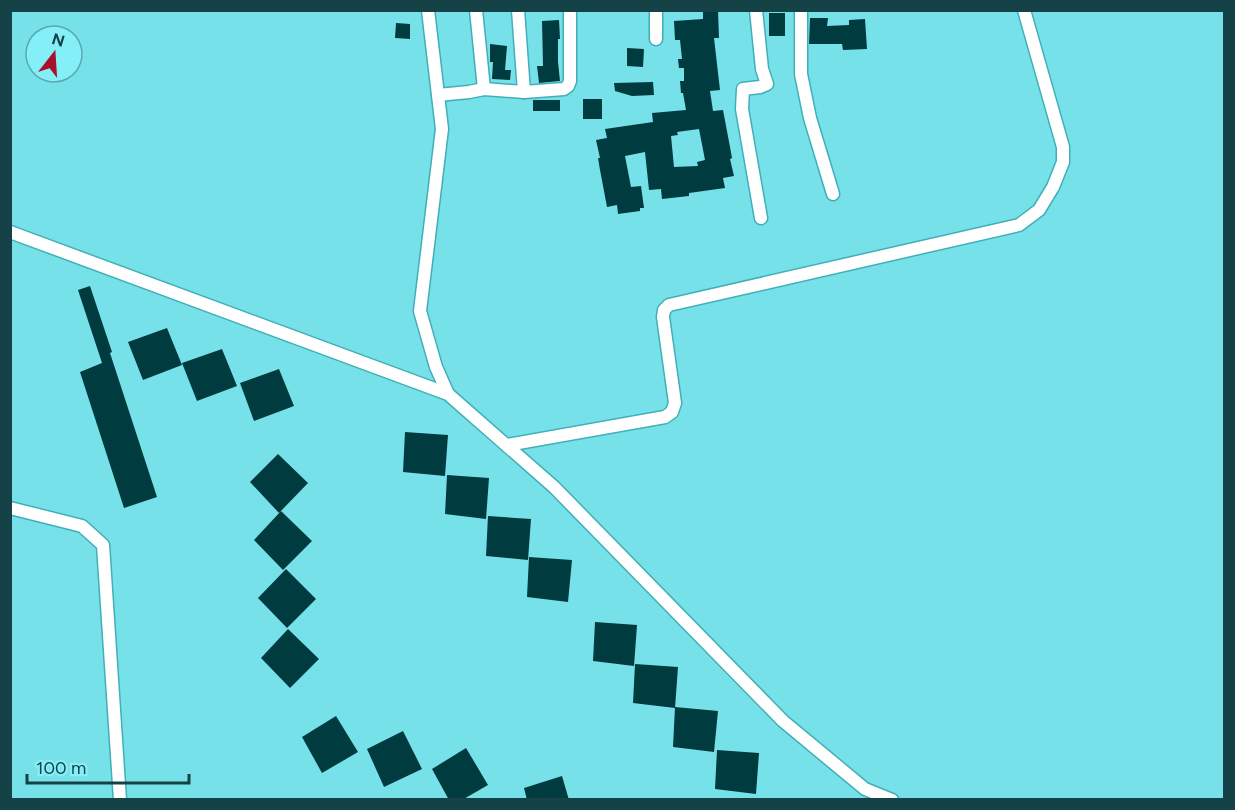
<svg xmlns="http://www.w3.org/2000/svg" width="1235" height="810" font-family="Figtree,sans-serif">
  <style>
    .building { fill: #003b3f; fill-rule: evenodd }
    .lines { fill: none; stroke-linecap: round; stroke-linejoin: round }
    .minor-casing { stroke: #41afb7; stroke-width: 15 }
    .minor { stroke: #fff; stroke-width: 12 }
  </style>
  <rect width="100%" height="100%" fill="#77e1e9"/>
  <!-- building -->
  <g class="building">
    <path d="M703 10H718L719 38H714L720 90 710 91 713 111 723 110 730 147 732 158 730 159 734 176 723 178 725 188 689 193V196L662 199 661 189 649 190 645 152 625 156 631 187 641 186 644 208H640V211L618 214 617 205 607 207 600 170 598 158H600L596 140 607 138 605 129 653 122 652 113 686 110 683 93H681L680 81H684V68H679L678 59H682L680 40H675L674 21 703 19ZM699 129 705 160 697 162 698 166 674 167 671 136 678 135 677 132Z"/>
    <rect x="769" y="13" width="16" height="23"/>
    <path d="M810 18H828L827 26 849 25V20L865 19 867 49 843 50 842 44H809Z"/>
    <path d="M559 20 560 39H558V62L560 81 539 83 537 66H543L542 21Z"/>
    <path d="M396 23 410 24V39L395 38Z"/>
    <path d="M490 44 507 46 505 70H511L510 80 492 79 493 62H490Z"/>
    <path d="M627 48 644 49 643 67 627 66Z"/>
    <path d="M653 82 654 95 632 96 615 91 614 83Z"/>
    <rect x="583" y="99" width="19" height="20"/>
    <rect x="533" y="100" width="27" height="11"/>
    <path d="M90 286 112 352 110 353 157 497 124 508 80 372 102 363 78 290Z"/>
    <path d="M167 328 182 365 143 380 128 342Z"/>
    <path d="M222 349 237 386 197 401 182 363Z"/>
    <path d="M279 369 294 406 254 421 240 383Z"/>
    <path d="M405 432 448 435 445 476 403 472Z"/>
    <path d="M278 454 308 483 279 513 250 482Z"/>
    <path d="M447 475 489 478 486 519 445 514Z"/>
    <path d="M281 511 312 541 283 570 254 540Z"/>
    <path d="M488 516 531 519 528 560 486 556Z"/>
    <path d="M529 557 572 560 568 602 527 597Z"/>
    <path d="M286 569 316 599 287 628 258 598Z"/>
    <path d="M595 622 637 625 634 666 593 661Z"/>
    <path d="M288 629 319 659 290 688 261 658Z"/>
    <path d="M635 664 678 667 675 708 633 703Z"/>
    <path d="M675 707 718 711 714 752 673 747Z"/>
    <path d="M336 716 358 752 322 773 302 737Z"/>
    <path d="M403 731 422 769 384 787 367 749Z"/>
    <path d="M466 748 488 785 462 800H449L432 769Z"/>
    <path d="M717 750 759 753 756 794 715 789Z"/>
    <path d="M562 776 569 800H527L524 788Z"/>
  </g>
  <g class="lines">
    <!-- minor casing -->
    <g class="minor-casing">
      <g id="minor">
        <path d="M428 10 442 129 420 311 436 367 448 394"/>
        <path d="M476 10 484 89"/>
        <path d="M518 10 524 92"/>
        <path d="M756 10 762 69 767 84 760 87 743 89 742 109 761 218"/>
        <path d="M801 10V74L810 118 833 194"/>
        <path d="M656 39V10"/>
        <path d="M438 95 469 92 484 89 524 92 564 89 568 86 570 81V10"/>
        <path d="M10 232 448 394 554 487 783 721 865 789 892 800"/>
        <path d="M507 445 665 417 672 412 675 403 663 317 664 310 669 305 1019 225 1039 210 1053 187 1063 162V147L1024 10"/>
        <path d="M10 508 82 526 103 545 120 800"/>
      </g>
    </g>
    <!-- minor -->
    <use href="#minor" class="minor"/>
  </g>
  <!-- border -->
  <rect width="1235" height="810" fill="none" stroke="#144246" stroke-width="24"/>
  <!-- north arrow -->
  <g transform="translate(54 54) rotate(17)"><circle r="28" fill="#85eff7" stroke="#58aab0" stroke-width="1.5"/>
  <path d="M0-4.5L10 22L0 15L-10 22Z" fill="#a81128"/>
  <text y="-9" font-size="16" font-weight="bold" text-anchor="middle" fill="#144246">N</text>
  </g>
  <!-- scale -->
  <path d="M27 774v9h162v-9" fill="none" stroke="#144246" stroke-width="3"/>
  <text x="36" y="774" font-size="18" fill="#144246" stroke="#85eff7" stroke-width="4.5" paint-order="stroke">100 m</text>
</svg>
